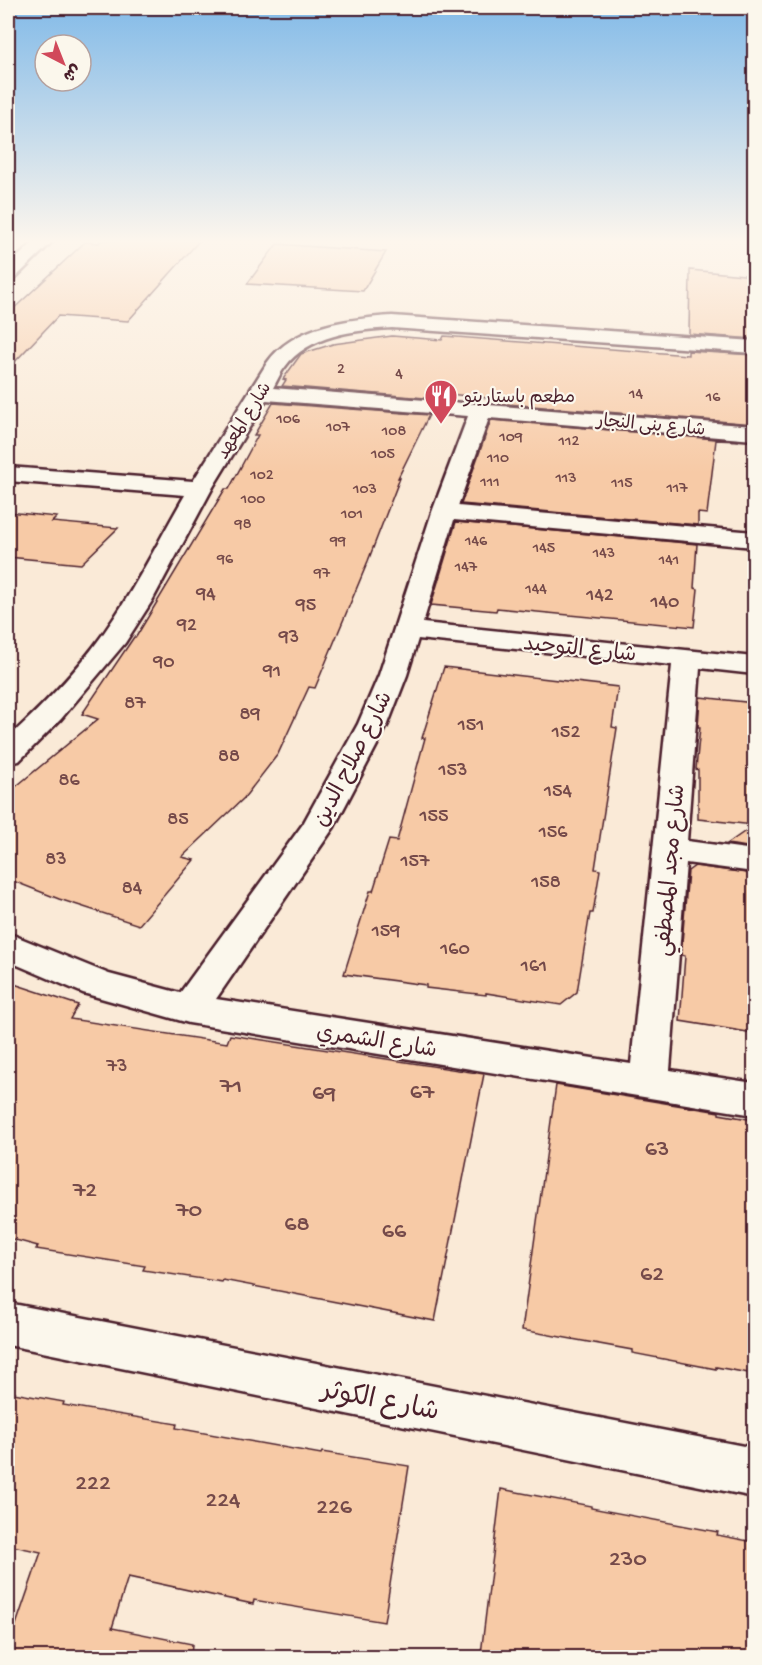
<svg xmlns="http://www.w3.org/2000/svg" width="762" height="1665" font-family="'Gochi Hand','Playpen Sans Arabic',sans-serif">
  <style>
    .building { fill: #f7caa6; stroke: #4a1f2b; stroke-width: 1.5 }
    .lines { fill: none; stroke-linecap: round; stroke-linejoin: round }
    .minor-casing { stroke: #4a1f2b; stroke-width: 5 }
    .minor { fill: #fbf7ec; fill-rule: evenodd }
    .labels { text-anchor: middle; stroke-width: 4.5; stroke-linejoin: round; paint-order: stroke }
    .far-number-label { font-size: 16px; fill: #754a4a }
    .far-poi-label { font-size: 18px; fill: #4a1f2b; stroke: #fbf7ec; text-anchor: start }
    .far-street-label { font-size: 18px; fill: #4a1f2b; stroke: #fbf7ec }
    .number-label { font-size: 20px; fill: #754a4a }
    .street-label { font-size: 22px; fill: #4a1f2b; stroke: #fbf7ec }
    .near-number-label { font-size: 24px; fill: #754a4a }
    .near-street-label { font-size: 27px; fill: #4a1f2b; stroke: #fbf7ec }
  </style>
  <rect width="100%" height="100%" fill="#faead7"/>
  <filter id="ink" filterUnits="userSpaceOnUse"><feTurbulence type="fractalNoise" baseFrequency=".0167" numOctaves="2"/><feDisplacementMap in="SourceGraphic" scale="12" xChannelSelector="R" yChannelSelector="G"/><feConvolveMatrix kernelMatrix="1 2 1 2 8 2 1 2 1" color-interpolation-filters="sRGB"/></filter>
  <g filter="url(#ink)">
    <!-- building -->
    <g class="building">
      <path d="M102 240H200L128 321 58 316 8 369V314L85 242 99 243Z"/>
      <path d="M277 244 386 252 363 291 247 284Z"/>
      <path d="M690 270 754 276V339L689 334Z"/>
      <path d="M392 336 442 340 444 336 688 355V351L754 355V424L495 403 497 399 439 393 437 399 282 386 286 380 283 379 301 354 333 344Z"/>
      <path d="M273 403 429 415 398 478H400L368 561 315 688 309 687 278 754 244 798 182 857 194 860 139 925 59 899 8 879V793L98 719 82 714 134 637H136L225 489H229L258 435H254Z"/>
      <path d="M491 420 739 441 716 440 707 514 698 513V525L461 504Z"/>
      <path d="M8 512 57 517 52 522 118 528 81 564 8 557Z"/>
      <path d="M456 522 697 544 694 588 698 589 694 627 497 608 496 611 431 605Z"/>
      <path d="M444 667 618 687 612 727 617 728 595 869 600 870 593 913H590L577 992 561 1005 486 993V995L426 988V985L344 974 370 891H373L389 840 397 841 425 738H422Z"/>
      <path d="M700 697 754 703V848L727 844 754 825 698 819V770L696 769 700 727H698Z"/>
      <path d="M695 866 754 874V1033L680 1021 685 956 681 955 688 871Z"/>
      <path d="M8 982 78 1005 70 1019 227 1043 230 1035 484 1074 435 1321 223 1280 222 1282 143 1270 145 1266 36 1249 38 1246 8 1238Z"/>
      <path d="M556 1085 719 1112V1114L754 1120V1374L716 1367V1369L632 1353V1350L522 1330Z"/>
      <path d="M8 1392 64 1402 63 1405 177 1424 176 1428 321 1454 322 1452 409 1466 384 1622 254 1600 253 1604 128 1577 112 1628 192 1644 191 1658H8V1648L41 1552 8 1545Z"/>
      <path d="M501 1489 591 1506V1508L718 1532 717 1535 754 1542V1658H501L481 1654Z"/>
    </g>
    <g class="lines">
      <!-- minor casing -->
      <g class="minor-casing">
        <g id="minor">
          <path d="M36 240H54L14 279 8 280V266Z"/>
          <path d="M392 316 754 341V353L392 328C355 330 308 335 285 367 280 373 277 381 273 388L754 426V440L489 418 458 506 754 532V547L454 520 423 623 754 657V674L700 668 687 841 754 850V872L686 863 670 1070 754 1083V1115L189 1023 83 993 8 961V933L109 974 180 993 303 824 358 724 379 675 432 512 468 416 266 400 213 487 152 601 125 643 61 719 19 761 8 763V738C47 702 85 663 114 618 140 579 161 536 185 495L8 481V467L193 481 267 363C293 325 350 319 392 316ZM418 639 672 665 631 1064 216 999 334 827 388 724 407 675Z"/>
          <path d="M8 1303 754 1448V1497L8 1345Z"/>
        </g>
      </g>
      <!-- minor -->
      <use href="#minor" class="minor"/>
    </g>
  </g>
  <!-- sky -->
  <linearGradient id="sky" x2="0" y2="1"><stop stop-color="#82bae8"/><stop offset="0.51" stop-color="#fdf6ed"/><stop offset="1" stop-color="#fdf6ed" stop-opacity="0"/></linearGradient>
  <rect width="762" height="473" fill="url(#sky)"/>
  <!-- icons -->
  <defs>
    <g id="restaurant-pin" transform="scale(1.725)"><path d="M0 17L-7.5 6A9.5 9.5 0 1 1 7.5 6Z" fill="#d1495b" stroke="#fbf7ec"/><path d="M-5-6h1v4h1v-4h1v4h1v-4h1v5L-1.5 .5V6h-2V.5L-5-1ZM5-6V6H3V1.5H1.5Q1.5-4 5-6Z" fill="#fff"/></g>
  </defs>
  <g fill-rule="evenodd">
    <use href="#restaurant-pin" x="441" y="396"/>
  </g>
  <g class="labels">
    <!-- far-number labels -->
    <g class="far-number-label">
      <text x="341" y="373">2</text>
      <text x="399" y="378">4</text>
      <text x="636" y="398">14</text>
      <text x="713" y="401">16</text>
      <text x="288" y="423">106</text>
      <text x="338" y="431">107</text>
      <text x="394" y="435">108</text>
      <text x="511" y="441">109</text>
      <text x="569" y="445">112</text>
      <text x="383" y="458">105</text>
      <text x="498" y="462">110</text>
      <text x="262" y="479">102</text>
      <text x="566" y="482">113</text>
      <text x="490" y="486">111</text>
      <text x="622" y="487">115</text>
      <text x="677" y="492">117</text>
      <text x="365" y="493">103</text>
      <text x="253" y="503">100</text>
      <text x="352" y="518">101</text>
      <text x="243" y="528">98</text>
      <text x="338" y="545">99</text>
      <text x="476" y="545">146</text>
      <text x="544" y="552">145</text>
      <text x="604" y="557">143</text>
      <text x="225" y="563">96</text>
      <text x="669" y="564">141</text>
      <text x="466" y="571">147</text>
      <text x="322" y="577">97</text>
      <text x="536" y="593">144</text>
    </g>
    <!-- far-poi labels -->
    <g class="far-poi-label">
      <text x="464" y="402">مطعم باستاريتو</text>
    </g>
    <!-- far-street labels -->
    <g class="far-street-label">
      <text transform="translate(243 420) rotate(-58)" y="6">شارع المعهد</text>
      <text transform="translate(651 424) rotate(5)" y="6">شارع بنى النجار</text>
    </g>
    <!-- number labels -->
    <g class="number-label">
      <text x="206" y="599">94</text>
      <text x="600" y="600">142</text>
      <text x="665" y="607">140</text>
      <text x="306" y="610">95</text>
      <text x="187" y="630">92</text>
      <text x="289" y="642">93</text>
      <text x="164" y="667">90</text>
      <text x="272" y="676">91</text>
      <text x="135" y="708">87</text>
      <text x="250" y="719">89</text>
      <text x="471" y="730">151</text>
      <text x="566" y="737">152</text>
      <text x="229" y="761">88</text>
      <text x="453" y="775">153</text>
      <text x="69" y="785">86</text>
      <text x="558" y="796">154</text>
      <text x="434" y="821">155</text>
      <text x="178" y="824">85</text>
      <text x="553" y="837">156</text>
      <text x="56" y="864">83</text>
      <text x="415" y="866">157</text>
      <text x="546" y="887">158</text>
      <text x="132" y="893">84</text>
      <text x="386" y="936">159</text>
      <text x="455" y="954">160</text>
      <text x="534" y="971">161</text>
      <text x="117" y="1071">73</text>
    </g>
    <!-- street labels -->
    <g class="street-label">
      <text transform="translate(580 647) rotate(6)" y="8">شارع التوحيد</text>
      <text transform="translate(351 758) rotate(-63)" y="8">شارع صلاح الدين</text>
      <text transform="translate(668 870) rotate(-85)" y="8">شارع مجد المصطفي</text>
      <text transform="translate(377 1039) rotate(9)" y="8">شارع الشمري</text>
    </g>
    <!-- near-number labels -->
    <g class="near-number-label">
      <text x="231" y="1092">71</text>
      <text x="422" y="1098">67</text>
      <text x="324" y="1099">69</text>
      <text x="657" y="1155">63</text>
      <text x="85" y="1196">72</text>
      <text x="189" y="1216">70</text>
      <text x="297" y="1230">68</text>
      <text x="394" y="1237">66</text>
      <text x="652" y="1280">62</text>
      <text x="93" y="1489">222</text>
      <text x="223" y="1506">224</text>
      <text x="334" y="1513">226</text>
      <text x="628" y="1565">230</text>
    </g>
    <!-- near-street labels -->
    <g class="near-street-label">
      <text transform="translate(381 1399) rotate(11)" y="9">شارع الكوثر</text>
    </g>
  </g>
  <!-- margin -->
  <rect width="762" height="1665" fill="none" stroke="#fbf7ec" stroke-width="30"/>
  <rect x="15" y="15" width="732" height="1635" fill="none" stroke="#4a1f2b" stroke-width="2" filter="url(#ink)"/>
  <!-- north arrow -->
  <g transform="translate(63 63) rotate(138)"><circle r="28" fill="#fbf7ec" stroke="#b4a19f" stroke-width="1.5"/>
  <path d="M0-4.5L10 22L0 15L-10 22Z" fill="#d1495b"/>
  <text y="-9" font-size="16" font-weight="bold" text-anchor="middle" fill="#4a1f2b">ش</text>
  </g>
</svg>
